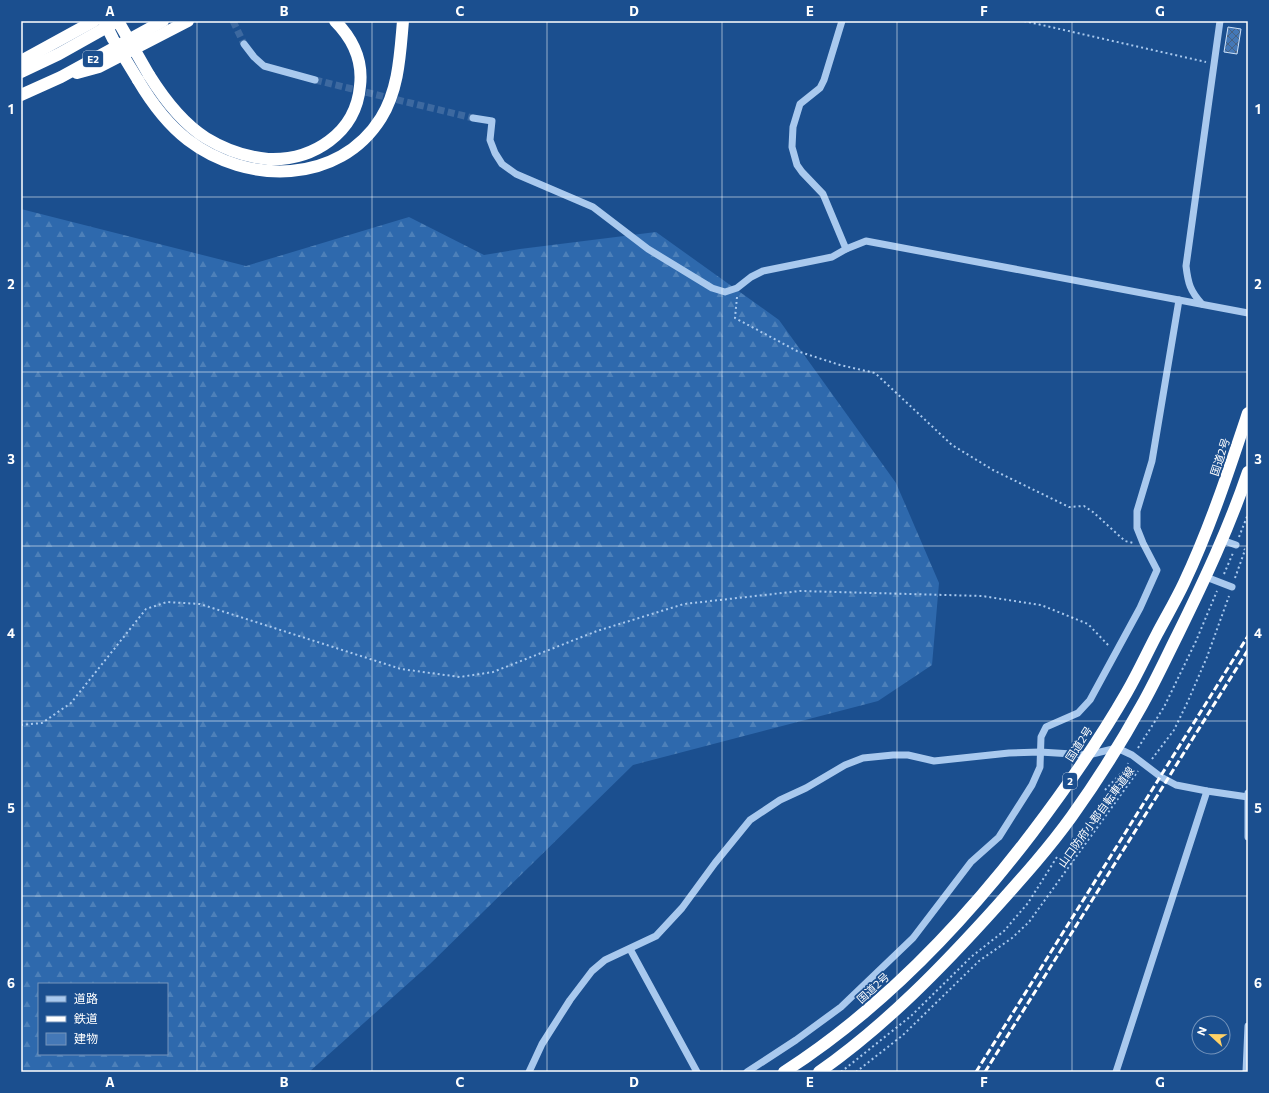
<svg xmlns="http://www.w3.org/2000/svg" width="1269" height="1093" font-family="Commissioner,'Noto Sans JP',sans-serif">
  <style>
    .forest { fill: url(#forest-firs); fill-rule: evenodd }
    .building { fill: url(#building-cross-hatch); stroke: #cfe3fa }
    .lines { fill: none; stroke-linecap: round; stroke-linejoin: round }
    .minor-tunnel { stroke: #3d69a0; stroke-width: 7; stroke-dasharray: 7 3.5; stroke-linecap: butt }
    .path { stroke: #a9c9ee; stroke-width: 2; stroke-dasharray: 2 3; stroke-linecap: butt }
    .minor { stroke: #a9c9ee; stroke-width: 7 }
    .highway { stroke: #fff; stroke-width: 12 }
    .rail { stroke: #fff; stroke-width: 3; stroke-dasharray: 7 3; stroke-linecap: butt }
    .highway-bridge { stroke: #fff; stroke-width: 12 }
    .grid { fill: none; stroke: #fff; stroke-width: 1; stroke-opacity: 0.55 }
    .labels { text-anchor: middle; stroke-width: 3.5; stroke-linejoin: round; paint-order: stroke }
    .shield { fill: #1b4f8f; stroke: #bbcadd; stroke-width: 1 }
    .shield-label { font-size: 10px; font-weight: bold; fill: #fff }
    .street-label { font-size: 11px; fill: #fff; stroke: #1b4f8f }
    .neatline { fill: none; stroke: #fff; stroke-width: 1.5 }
    .grid-label { font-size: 13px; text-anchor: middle; font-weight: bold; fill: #fff }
  </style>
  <defs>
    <pattern id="forest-firs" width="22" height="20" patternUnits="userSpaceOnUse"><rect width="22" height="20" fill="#2e69ad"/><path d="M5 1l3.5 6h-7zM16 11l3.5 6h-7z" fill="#4d80b9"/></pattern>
    <pattern id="building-cross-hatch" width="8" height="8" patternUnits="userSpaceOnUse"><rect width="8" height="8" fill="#4478b7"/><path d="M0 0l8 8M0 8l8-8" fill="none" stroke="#486282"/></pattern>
  </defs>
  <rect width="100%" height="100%" fill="#1b4f8f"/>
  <!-- forest -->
  <path class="forest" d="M21 209 246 266 409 217 484 255 520 249 656 232 779 320 896 483 939 583 932 665 878 701 633 765 430 964 309 1072H21ZM39 984H167V1054H39Z"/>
  <!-- building -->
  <path class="building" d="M1228 27 1241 29 1237 54 1224 52Z"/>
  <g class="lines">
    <!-- minor-tunnel -->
    <g class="minor-tunnel">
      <path d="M233 21 244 44"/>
      <path d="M315 80 473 118"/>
    </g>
    <!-- path -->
    <g class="path">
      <path d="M1024 21 1206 62"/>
      <path d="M737 297 735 318 797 351 840 365 875 373 952 445 993 470 1069 507 1084 506 1093 512 1125 541 1133 543"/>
      <path d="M1239 537 1248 514"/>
      <path d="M1224 574 1233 553"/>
      <path d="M1235 578 1245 550 1244 549"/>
      <path d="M21 725 42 723 71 703 146 609 167 602 200 604 401 669 460 677 493 672 597 631 684 604 800 591 982 596 1041 605 1088 624 1109 646"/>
      <path d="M1138 748 1164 707 1196 641 1217 591"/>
      <path d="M1152 759 1174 730 1188 701 1207 657 1229 596"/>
      <path d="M1105 790 1126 768 1128 763"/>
      <path d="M841 1072 911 1016 971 957 1004 931 1028 903 1057 857"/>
      <path d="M856 1072 903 1035 979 961 1012 938 1029 922 1138 771"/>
    </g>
    <!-- minor -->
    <g class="minor">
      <path d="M842 21 824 80 820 88 800 104 793 127 792 147 797 165 802 172 823 194 846 249"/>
      <path d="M244 44 254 57 264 66 315 80"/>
      <path d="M473 118 492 121 490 140 495 153 502 164 516 174 593 207 648 249 712 288 725 292 737 288 751 277 763 271 832 257 846 249 866 241 1248 313"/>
      <path d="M1202 304C1190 291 1188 283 1186 266L1220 21"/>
      <path d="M1222 540 1236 545"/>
      <path d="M1206 577 1232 587"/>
      <path d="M1248 793V837"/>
      <path d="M630 949 697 1072"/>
      <path d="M529 1072 542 1044 570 1000 592 971 605 960 656 936 682 908 715 863 750 820 780 800 806 788 845 765 863 758 893 755H908L934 761 1009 753 1040 752 1088 755 1117 748 1132 755 1161 777 1176 785 1207 791 1248 797"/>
      <path d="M747 1072 796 1040 841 1007 913 938 971 862 999 837 1032 785 1040 767 1041 737 1046 727 1078 713 1090 700 1140 608 1157 570 1143 543 1137 528V511L1152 461 1179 300"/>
      <path d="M1116 1072 1207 791"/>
      <path d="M1246 1072 1248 1026"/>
    </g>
    <!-- highway -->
    <g class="highway">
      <path d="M21 61 94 21"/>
      <path d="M21 72 59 54 116 22"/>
      <path d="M77 73 99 67 188 21"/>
      <path d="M149 75C164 99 182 123 206 138 224 149 247 157 268 159 313 161 356 133 360 86 363 61 353 39 335 21"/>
      <path d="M138 80C151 102 167 124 188 140 247 185 339 185 381 118 399 89 400 54 403 21"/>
      <path d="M21 95 61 77 163 21"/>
      <path d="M784 1072C882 1009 962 925 1032 833 1066 788 1099 741 1127 692 1138 673 1147 653 1157 634 1166 617 1176 600 1184 583 1210 528 1229 470 1248 413"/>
      <path d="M819 1072C886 1025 943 966 997 906 1023 877 1049 848 1072 816 1097 781 1121 743 1142 705 1155 682 1166 658 1178 634 1204 581 1229 528 1248 472"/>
    </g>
    <!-- rail -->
    <g class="rail">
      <path d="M976 1072 1248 636"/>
      <path d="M985 1072 1248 650"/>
    </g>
    <!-- highway-bridge -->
    <g class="highway-bridge">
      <path d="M104 21 113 39 138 80"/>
      <path d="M118 21 149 75"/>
    </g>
  </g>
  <!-- grid -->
  <path class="grid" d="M197 21V1072M372 21V1072M547 21V1072M722 21V1072M897 21V1072M1072 21V1072M21 197H1248M21 372H1248M21 546H1248M21 721H1248M21 896H1248"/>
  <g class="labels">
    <!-- shield labels -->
    <g class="shield">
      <rect x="83" y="51" width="20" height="16" rx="3"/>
      <rect x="1063" y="773" width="14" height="16" rx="3"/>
    </g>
    <g class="shield-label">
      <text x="93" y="63">E2</text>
      <text x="1070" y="785">2</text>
    </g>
    <!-- street labels -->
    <g class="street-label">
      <text transform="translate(1220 457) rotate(-72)" y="4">国道2号</text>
      <text transform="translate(1079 744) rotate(-57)" y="4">国道2号</text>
      <text transform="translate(1096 817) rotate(-54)" y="4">山口防府小郡自転車道線</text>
      <text transform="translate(873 988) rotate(-42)" y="4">国道2号</text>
    </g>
  </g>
  <!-- border -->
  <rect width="1269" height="1093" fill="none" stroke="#1b4f8f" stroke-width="44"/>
  <!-- legend -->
  <rect x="38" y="983" width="130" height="72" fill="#1b4f8f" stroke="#7695bc"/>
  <rect x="46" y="996" width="20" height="6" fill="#a9c9ee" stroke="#7695bc"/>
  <text x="74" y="1003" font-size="12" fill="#ffffff">道路</text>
  <rect x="46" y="1016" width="20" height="6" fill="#ffffff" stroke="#7695bc"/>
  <text x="74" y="1023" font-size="12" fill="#ffffff">鉄道</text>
  <rect x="46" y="1033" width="20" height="12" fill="#4478b7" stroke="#7695bc"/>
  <text x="74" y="1043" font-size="12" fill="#ffffff">建物</text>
  <!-- north arrow -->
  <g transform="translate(1211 1035) rotate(292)"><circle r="19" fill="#1b4f8f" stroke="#7695bc"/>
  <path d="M0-3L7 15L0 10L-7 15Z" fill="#ffd166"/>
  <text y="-6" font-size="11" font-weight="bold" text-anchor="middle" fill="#ffffff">N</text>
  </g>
  <rect x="22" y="22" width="1225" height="1049" class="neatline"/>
  <g class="grid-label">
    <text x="110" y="16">A</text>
    <text x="284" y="16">B</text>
    <text x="460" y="16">C</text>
    <text x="634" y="16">D</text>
    <text x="810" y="16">E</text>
    <text x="984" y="16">F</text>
    <text x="1160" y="16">G</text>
    <text x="11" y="114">1</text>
    <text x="1258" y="114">1</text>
    <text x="11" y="289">2</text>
    <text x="1258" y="289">2</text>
    <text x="11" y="464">3</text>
    <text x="1258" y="464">3</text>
    <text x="11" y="638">4</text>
    <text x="1258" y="638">4</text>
    <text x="11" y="813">5</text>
    <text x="1258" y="813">5</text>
    <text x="11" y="988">6</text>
    <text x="1258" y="988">6</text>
    <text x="110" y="1087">A</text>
    <text x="284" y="1087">B</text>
    <text x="460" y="1087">C</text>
    <text x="634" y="1087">D</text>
    <text x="810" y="1087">E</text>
    <text x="984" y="1087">F</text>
    <text x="1160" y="1087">G</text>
  </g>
</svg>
